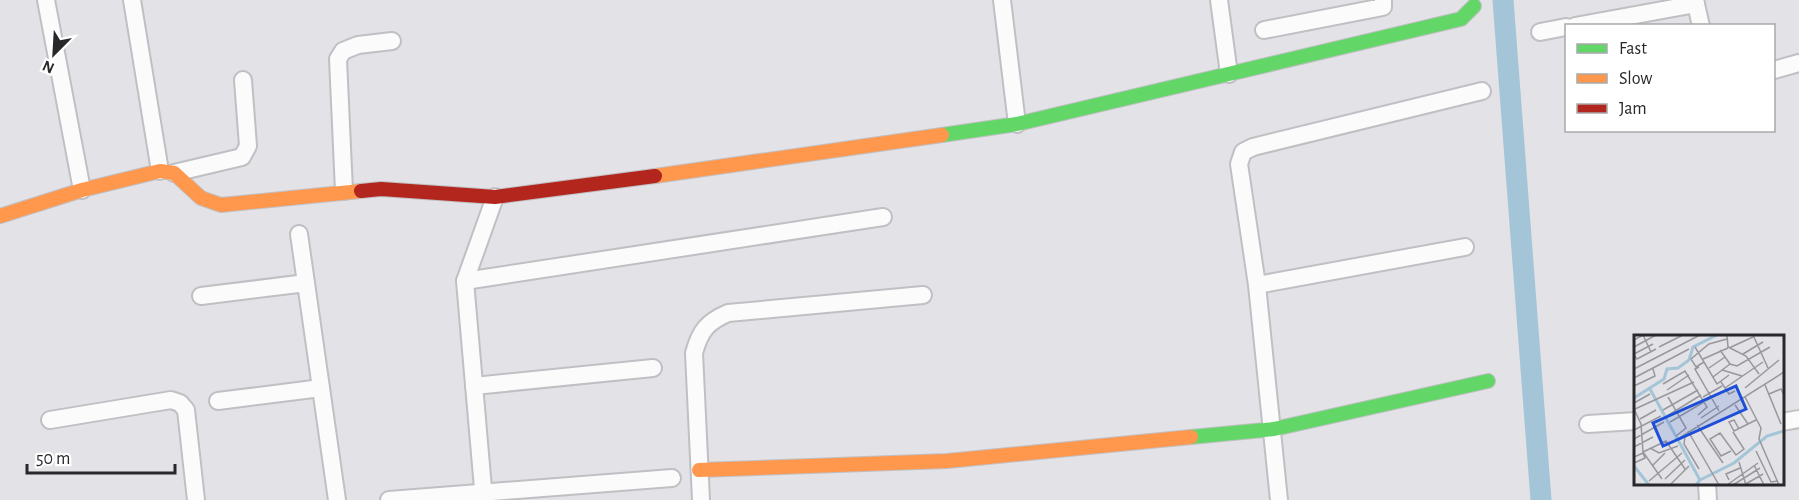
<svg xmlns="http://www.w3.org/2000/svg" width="1799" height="500" font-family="'Alegreya Sans',sans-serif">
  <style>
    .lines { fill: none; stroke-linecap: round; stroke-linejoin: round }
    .canal { stroke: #a4c5d7; stroke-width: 21 }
    .street-casing { stroke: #c0c0c4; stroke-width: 20 }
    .fast-casing { stroke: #c0c0c4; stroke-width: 16 }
    .slow-casing { stroke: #c0c0c4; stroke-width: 16 }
    .jam-casing { stroke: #c0c0c4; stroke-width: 16 }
    .street { stroke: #fbfbfb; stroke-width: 16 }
    .fast { stroke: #63d668; stroke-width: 14 }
    .slow { stroke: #ff974d; stroke-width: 14 }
    .jam { stroke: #b3261e; stroke-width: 14 }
    .inset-river { fill: none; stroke: #a4c5d7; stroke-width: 3 }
    .inset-road { fill: none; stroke: #98989c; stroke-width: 1.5 }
    .view { fill: #1d4ed8; fill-opacity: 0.15; stroke: #1d4ed8; stroke-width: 3 }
    .inset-edge { fill: none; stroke: #28282b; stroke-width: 3 }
  </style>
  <rect width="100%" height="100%" fill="#e2e2e7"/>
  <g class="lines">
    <!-- canal -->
    <path class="canal" d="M1503 0 1541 500"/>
    <!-- street casing -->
    <g class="street-casing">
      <g id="street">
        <path d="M46 0 82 190"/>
        <path d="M132 0 160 171"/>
        <path d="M1002 0 1017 124"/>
        <path d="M1219 0 1229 74"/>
        <path d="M1695 0 1701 26"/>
        <path d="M1575 26 1696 4"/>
        <path d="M1264 30 1383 7V0"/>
        <path d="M1540 32 1566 27"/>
        <path d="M1774 70 1799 63"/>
        <path d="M174 173 242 157 248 146 243 80"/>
        <path d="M344 191 338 59 343 51 358 45 392 41"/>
        <path d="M299 234 337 500"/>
        <path d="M465 281 883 217"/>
        <path d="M1257 285 1465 247"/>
        <path d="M201 296 306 283"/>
        <path d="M474 386 653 368"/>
        <path d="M218 401 321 388"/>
        <path d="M50 420 171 400 180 403 186 410 196 500"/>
        <path d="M1782 422 1799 419"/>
        <path d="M1588 424 1636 421"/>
        <path d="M1707 484 1708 500"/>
        <path d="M389 500 672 478"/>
        <path d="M484 500 465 281 495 197"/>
        <path d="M701 500 694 353C700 331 707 322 728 313L923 295"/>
        <path d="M1279 500 1257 285 1239 164 1243 152 1253 147 1482 91"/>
      </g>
    </g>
    <!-- fast casing -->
    <g class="fast-casing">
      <g id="fast">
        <path d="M942 135 1017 124 1461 19 1474 6"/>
        <path d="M1191 437 1274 429 1488 381"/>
      </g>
    </g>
    <!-- slow casing -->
    <g class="slow-casing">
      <g id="slow">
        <path d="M655 176 942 135"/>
        <path d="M0 216 82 190 160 171 174 173 201 198 221 205 361 191"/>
        <path d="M699 470 947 461 1191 437"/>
      </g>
    </g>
    <!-- jam casing -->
    <g class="jam-casing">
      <path id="jam" d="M361 191 381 189 495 197 655 176"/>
    </g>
    <!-- street -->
    <use href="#street" class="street"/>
    <!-- fast -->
    <use href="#fast" class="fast"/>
    <!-- slow -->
    <use href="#slow" class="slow"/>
    <!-- jam -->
    <use href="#jam" class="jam"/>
  </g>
  <!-- overview -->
  <g transform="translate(1634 335)">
    <rect width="150" height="150" fill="#e2e2e7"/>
    <path class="inset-river" d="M16 54 66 145 62 150M0 63 30 44 33 34 44 33 55 25 59 12 83 0M0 131 15 150M66 145 100 128 133 101 150 96"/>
    <path class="inset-road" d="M93 0 94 12 112 21 125 39M119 0 134 33M0 5 9 0 17 17M0 12 22 0M25 12 49 0M61 12 83 49 95 40M95 13 119 2M86 15 96 29 103 31 136 12M0 19 19 9M109 19 129 7M0 20 3 24 22 14M69 24 94 13M70 27 62 32 57 24 75 9 93 4M65 32 61 34 85 76M75 33 91 22M0 34 66 0M88 35 108 41M79 42 96 29M0 43 55 14M87 47 95 59 101 56M29 49 51 36 73 72 64 80M131 50 147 89M0 51 21 41 19 34M91 53 129 27M111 53 145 25M33 55 55 40M135 59 147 54 150 60M34 62 52 93 42 101M69 62 88 51M111 62 127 93 125 104 145 150M71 66 90 56M0 68 16 59M101 70 114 89 122 85M0 74 7 89 9 117 28 144M1 74 60 47M29 75 64 55M33 81 67 60M67 83 85 71M6 84 22 75M36 87 70 67M63 90 89 128M105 94 100 85 95 87 100 96 114 89M0 95 27 81M54 96 85 150M51 101 50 109 65 134M0 104 30 87M44 104 150 37M0 112 19 102M16 113 25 118 44 111M97 116 87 121 76 104 86 98 102 120 110 114 99 97M122 116 137 147 144 146M9 117 32 106 51 134M0 122 9 118 11 123 0 128M105 127 112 150M120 130 130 150M18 131 31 118M31 144 51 125M95 145 92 139 106 133M15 146 48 118M36 150 55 131M93 150 124 128M99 150 126 133M110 150 129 139"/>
    <path class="view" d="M102 51 112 74 29 111 19 88Z"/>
    <rect width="150" height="150" class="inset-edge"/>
  </g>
  <!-- legend -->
  <rect x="1565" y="24" width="210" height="108" fill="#ffffff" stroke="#a9a9aa" stroke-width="1.5"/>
  <rect x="1577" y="44" width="30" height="9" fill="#63d668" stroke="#a9a9aa" stroke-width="1.5"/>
  <text x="1619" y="54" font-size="18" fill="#28282b">Fast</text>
  <rect x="1577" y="74" width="30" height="9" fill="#ff974d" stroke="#a9a9aa" stroke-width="1.5"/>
  <text x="1619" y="84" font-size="18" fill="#28282b">Slow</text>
  <rect x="1577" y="104" width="30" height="9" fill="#b3261e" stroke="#a9a9aa" stroke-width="1.5"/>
  <text x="1619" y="114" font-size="18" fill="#28282b">Jam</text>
  <!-- north arrow -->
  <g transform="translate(54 54) rotate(204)" stroke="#ffffff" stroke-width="4.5" paint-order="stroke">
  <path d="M0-4.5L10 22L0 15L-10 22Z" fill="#28282b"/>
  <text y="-9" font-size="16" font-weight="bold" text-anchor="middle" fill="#28282b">N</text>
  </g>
  <!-- scale -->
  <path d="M27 464v9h148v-9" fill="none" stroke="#28282b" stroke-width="3"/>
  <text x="36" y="464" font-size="18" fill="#28282b" stroke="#ffffff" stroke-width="4.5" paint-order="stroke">50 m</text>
</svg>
